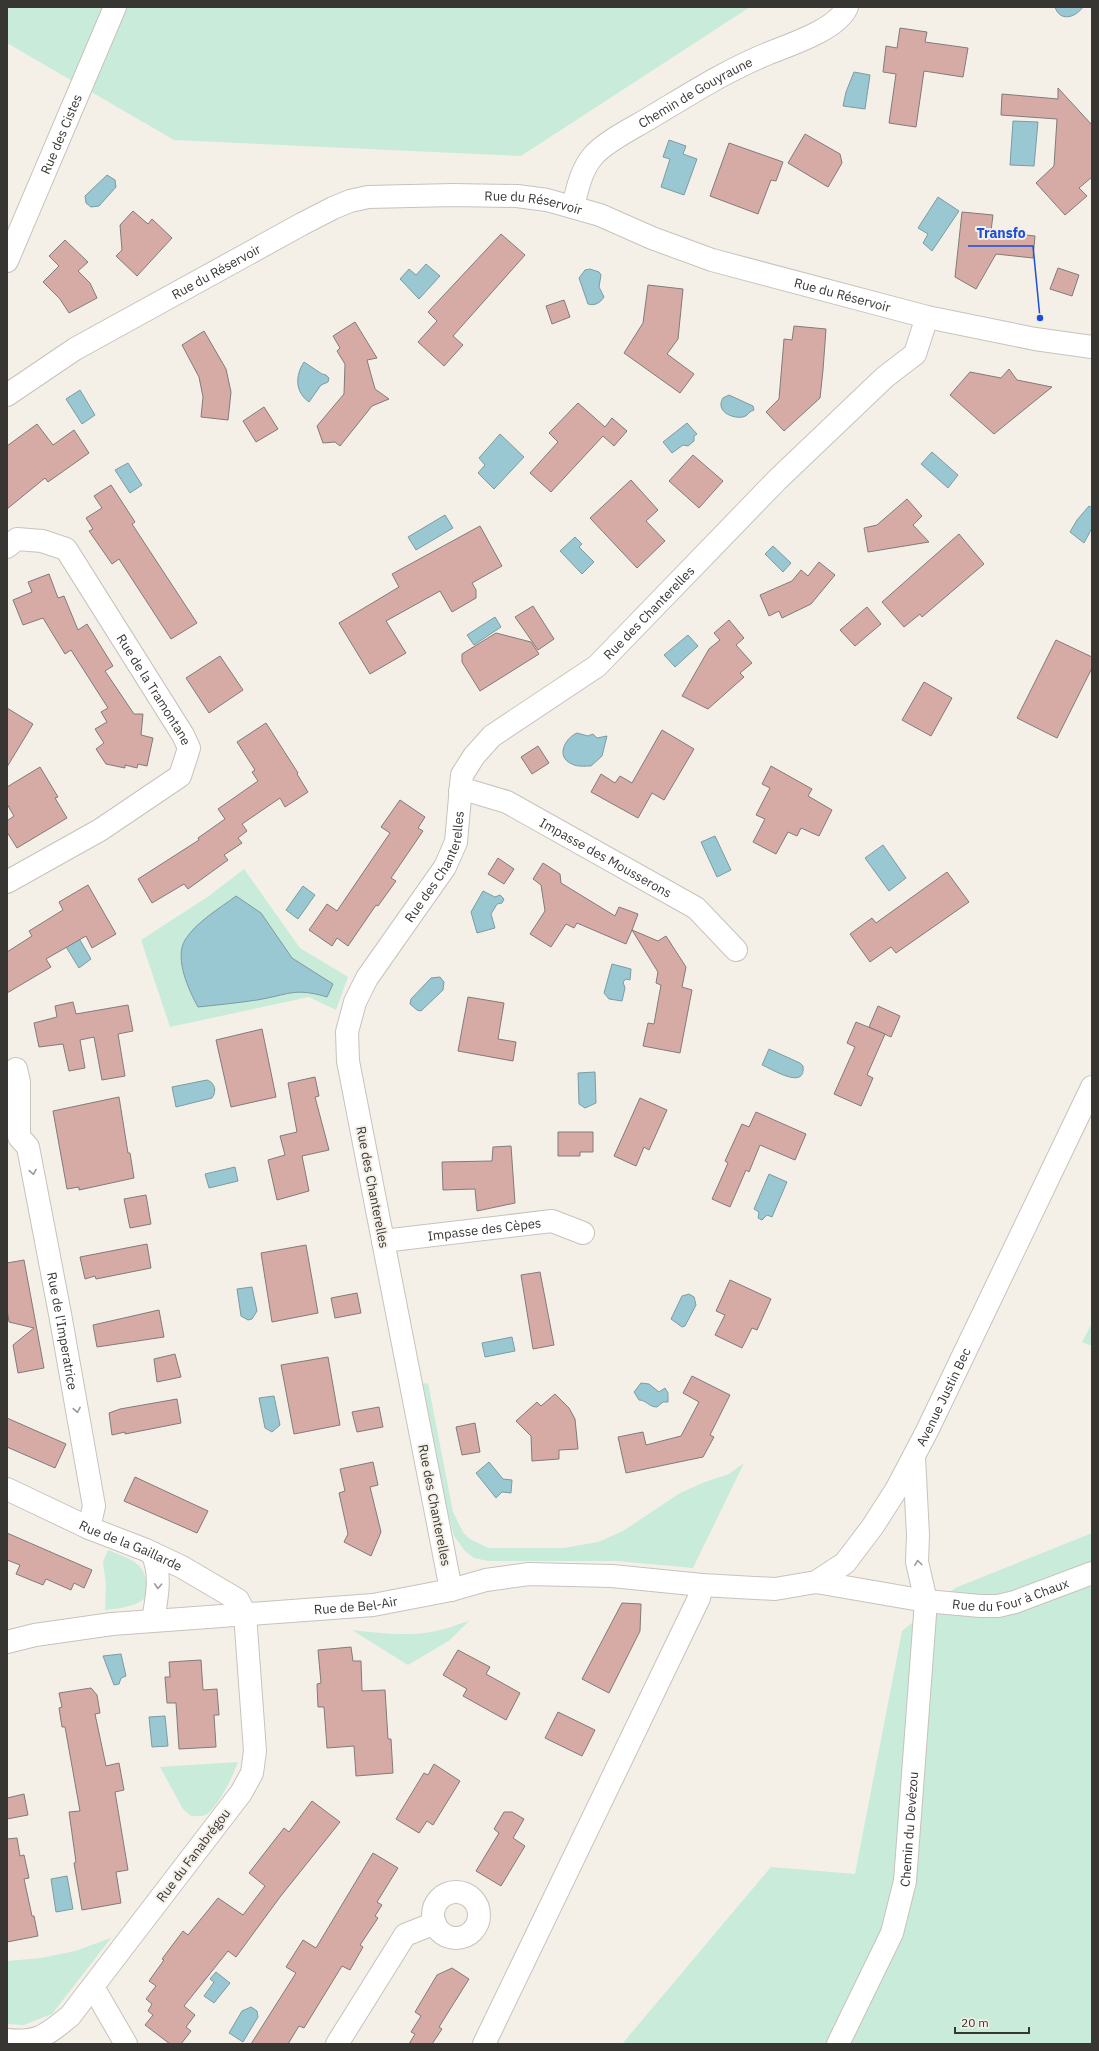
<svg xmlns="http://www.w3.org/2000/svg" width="1099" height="2051" font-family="'IBM Plex Sans',sans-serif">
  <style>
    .green { fill: #c8ebda }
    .water { fill: #99c7d2; stroke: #7c9ca2 }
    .building { fill: #d6aba6; stroke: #837a79 }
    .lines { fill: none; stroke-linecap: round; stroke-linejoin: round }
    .minor-casing { stroke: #c7c3bc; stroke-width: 24 }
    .minor { stroke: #fff; stroke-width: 22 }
    .oneway { stroke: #9b9a99 }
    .labels { text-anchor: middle; stroke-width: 4; stroke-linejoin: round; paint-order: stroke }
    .street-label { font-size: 13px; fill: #373633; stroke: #f4f0e8 }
    .leader { fill: none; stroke: #1d4ed8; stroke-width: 1.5 }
    .callout-dot { fill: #1d4ed8; stroke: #f4f0e8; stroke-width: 1.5 }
    .callout-label { font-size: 14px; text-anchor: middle; font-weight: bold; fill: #1d4ed8; stroke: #f4f0e8; stroke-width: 4; stroke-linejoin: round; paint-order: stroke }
  </style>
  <rect width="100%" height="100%" fill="#f4f0e8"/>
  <!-- green -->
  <g class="green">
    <path d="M7 7H750L521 156 174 140 7 43Z"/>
    <path d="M244 869 300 948 348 977 336 1010 309 997 170 1027 141 940 209 896Z"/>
    <path d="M1092 1323V1346L1082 1342Z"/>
    <path d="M428 1383 453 1512 463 1532 470 1539 488 1548H564L598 1542 623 1531 680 1493 705 1482 729 1474 744 1463 693 1568 616 1561H488L474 1558 465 1551 454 1536 447 1510 423 1384Z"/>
    <path d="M1092 1533V2044H622L771 1867 855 1874 902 1631 955 1588Z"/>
    <path d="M108 1550C117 1554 131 1558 138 1565 143 1569 145 1576 147 1582 155 1606 121 1608 105 1610L106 1585 103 1562Z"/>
    <path d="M469 1621 450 1640 408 1665 352 1630C380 1633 408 1637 436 1631 447 1629 458 1624 469 1621Z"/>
    <path d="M238 1762C234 1774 218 1807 207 1814 203 1817 195 1816 191 1816L183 1809 160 1767Z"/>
    <path d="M111 1938 52 2014 24 2025 7 2024V1961L41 1958 75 1951Z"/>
  </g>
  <!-- water -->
  <g class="water">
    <path d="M1055 7H1083C1075 18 1060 22 1055 7Z"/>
    <path d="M854 72 870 75 865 109 843 106 846 92Z"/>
    <path d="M1013 121 1038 122 1034 166 1010 165Z"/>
    <path d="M669 140 686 146 683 154 697 159 684 195 661 187 670 159 663 157Z"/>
    <path d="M107 175 115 180 116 187 99 206 91 207 86 203 85 196Z"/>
    <path d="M938 197 959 211 932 251 923 243 928 234 918 228Z"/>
    <path d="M426 264 440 276 419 299 400 279 409 269 416 275Z"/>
    <path d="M590 269 599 272 601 275 599 287 604 297C600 303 595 306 588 304L579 278 585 270Z"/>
    <path d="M304 362 322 374 326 375 329 378 328 382 321 385 309 402C295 392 295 376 304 362Z"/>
    <path d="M80 390 95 415 82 424 66 399Z"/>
    <path d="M729 395 753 406 754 410C749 411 748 416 743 417 732 419 715 411 723 398Z"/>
    <path d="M687 423 697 434 694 436V441L688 446 683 445 672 453 663 442Z"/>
    <path d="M500 434 524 457 494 489 478 473 485 465 479 458Z"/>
    <path d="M932 452 958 475 948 488 921 464Z"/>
    <path d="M128 463 142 485 130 493 115 470Z"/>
    <path d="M1089 506 1092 508V528L1084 543 1070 532 1077 520Z"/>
    <path d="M445 515 453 528 416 550 408 537Z"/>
    <path d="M575 537 582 544 579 547 594 562 582 574 560 551Z"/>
    <path d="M773 546 791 563 783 572 765 554Z"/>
    <path d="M495 617 501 627 474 645 467 635Z"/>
    <path d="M688 635 698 646 675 667 664 655Z"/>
    <path d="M577 733 588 736 593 734 597 738 607 736 602 756 591 766C585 766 577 767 572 764 555 757 565 738 577 733Z"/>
    <path d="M715 836 731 870 717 877 701 842Z"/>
    <path d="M883 845 906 878 889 891 865 858Z"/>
    <path d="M303 886 315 895 298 919 286 910Z"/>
    <path d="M483 891 495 897 500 895 504 899 502 903 497 904 491 914 495 928 477 933 471 912Z"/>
    <path d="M236 896 261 913 292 958 333 984 327 997C294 987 288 995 257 1000 237 1003 217 1005 198 1007 189 991 174 958 185 940 196 922 219 909 236 896Z"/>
    <path d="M77 935 91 959 79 968 63 942Z"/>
    <path d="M612 964 631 969 630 980 626 979 623 982 625 988 622 1001 609 999 604 993Z"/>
    <path d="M440 977 444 982 443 990 421 1011 417 1010 410 1004 411 999 431 978Z"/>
    <path d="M769 1049 800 1063 803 1066C806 1091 772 1069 762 1065Z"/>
    <path d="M595 1072 596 1103 585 1108 579 1104 578 1073Z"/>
    <path d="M207 1080C215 1083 217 1091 212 1098L176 1107 172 1087Z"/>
    <path d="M235 1167 238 1181 209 1188 205 1174Z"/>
    <path d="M769 1174 787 1182 772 1217 767 1215 762 1220 758 1218 759 1212 754 1209Z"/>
    <path d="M252 1287 257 1311 252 1319 248 1320 241 1316 237 1289Z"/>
    <path d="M689 1294 694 1297 696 1305 685 1326 682 1327 671 1319 682 1296Z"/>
    <path d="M512 1337 515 1351 485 1357 482 1343Z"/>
    <path d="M641 1383 649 1384 659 1392 665 1388 668 1393V1402H663L657 1407C649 1407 646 1400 639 1400L634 1392Z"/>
    <path d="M274 1396 280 1425 272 1432 265 1428 259 1398Z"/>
    <path d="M489 1462 503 1479 512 1480 511 1493 502 1492 496 1498 476 1473Z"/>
    <path d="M121 1654 126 1676 121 1678 119 1684 114 1685 103 1656Z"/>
    <path d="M165 1716 168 1746 152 1747 149 1717Z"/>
    <path d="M67 1876 73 1909 56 1912 51 1879Z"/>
    <path d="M216 1972 230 1983 214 2003 204 1996 214 1982 210 1979Z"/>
    <path d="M251 2007 257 2011 258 2017 243 2042 229 2033 242 2011Z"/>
  </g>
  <!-- building -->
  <g class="building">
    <path d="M900 28 927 32 925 42 968 48 963 77 924 71 916 127 889 123 896 74 883 72 886 46 897 48Z"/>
    <path d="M1058 88 1092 125V177L1079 188 1087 196 1065 215 1036 183 1054 166 1057 119 1001 115 1002 94 1058 99Z"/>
    <path d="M805 134 840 154 842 163 828 187 788 163Z"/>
    <path d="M729 143 783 162 776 181 771 180 758 214 710 196Z"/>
    <path d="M133 211 148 224 152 219 172 238 137 276 116 256 122 250 120 225Z"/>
    <path d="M962 212 993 215 991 231 1035 236 1033 258 996 254 976 289 955 277Z"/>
    <path d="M501 234 525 255 453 336 463 345 444 366 418 342 437 321 428 312Z"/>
    <path d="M65 240 88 262 78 271 90 283 97 298 69 313 60 299 43 282 59 266 49 256Z"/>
    <path d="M1058 268 1079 275 1072 296 1050 289Z"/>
    <path d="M648 285 683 289 678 339 667 354 694 374 680 393 624 353 643 323Z"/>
    <path d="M564 300 570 317 552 324 546 306Z"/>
    <path d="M355 322 377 358 367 360 375 389 389 399 372 406 340 446 335 442 323 443 317 426 344 394 345 364 337 351 340 348 333 336Z"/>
    <path d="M794 326 826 329 823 370 820 398 784 431 766 412 779 399 784 339 792 340Z"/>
    <path d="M204 331 226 369 231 392 228 420 201 417 203 397 199 377 182 345Z"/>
    <path d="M1009 369 1017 380 1052 387 994 434 950 395 970 372 1001 378Z"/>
    <path d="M578 403 605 427 612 418 627 431 614 446 603 436 551 492 530 473 558 442 549 433Z"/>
    <path d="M264 407 278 429 256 442 243 421Z"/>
    <path d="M37 424 53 445 74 430 89 453 48 482 45 478 7 509V446Z"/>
    <path d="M693 455 723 481 699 508 669 481Z"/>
    <path d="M631 480 658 510 646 521 665 541 637 568 590 518Z"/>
    <path d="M111 485 135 522 132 524 197 623 171 639 119 559 112 564 89 531 93 529 86 518 102 508 94 496Z"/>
    <path d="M907 499 922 516 913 525 929 542 868 552 864 528 877 525Z"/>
    <path d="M480 526 502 566 472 583 476 590V598L452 612 440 591 386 621 406 653 370 674 339 623 399 587 392 574Z"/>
    <path d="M959 534 984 564 922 617 920 614 904 627 882 602Z"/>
    <path d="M819 562 835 575 811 604 782 618 779 611 769 616 760 595 792 581 801 570 808 576Z"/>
    <path d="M49 574 58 598 64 596 78 630 87 624 113 666 105 671 134 714H143L141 735 153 738 147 766 138 764 137 768 125 765V768L106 764 96 749 104 743 95 729 107 722 101 712 108 708 71 650 65 654 43 618 23 625 13 600 32 592 28 582Z"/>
    <path d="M533 606 554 639 538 650 515 617Z"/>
    <path d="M867 607 881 624 855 646 840 630Z"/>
    <path d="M729 620 744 638 736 645 752 663 740 673 744 677 708 709 682 696 709 649 720 640 714 633Z"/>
    <path d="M496 633 531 642 539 654 480 691 462 662V654Z"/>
    <path d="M1056 640 1092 657V668L1057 738 1017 718Z"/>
    <path d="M220 656 243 690 209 713 186 678Z"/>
    <path d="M924 682 952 698 931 736 902 720Z"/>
    <path d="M7 708 33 724 7 767Z"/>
    <path d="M266 723 298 773 297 774 308 792 285 807 280 798 242 824 247 831 238 838 242 843 224 855 228 860 188 889 184 884 152 903 138 879 199 840 198 838 225 819 218 809 258 781 252 772 255 770 237 742Z"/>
    <path d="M662 730 694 749 664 800 652 793 638 818 591 792 601 774 615 783 620 776 632 783Z"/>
    <path d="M538 746 549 763 532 774 521 757Z"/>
    <path d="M771 766 812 789 808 796 832 810 819 836 801 828 797 836 788 832 776 854 753 842 765 819 756 815 770 788 762 784Z"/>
    <path d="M40 767 58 797 55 798 67 818 17 848 7 832V821L14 816 7 804V787Z"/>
    <path d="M400 800 425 817 418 828 423 831 391 878 396 881 378 906 376 905 348 946 337 938 332 946 309 930 327 904 337 911 390 833 381 827Z"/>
    <path d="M498 858 514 869 504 884 488 874Z"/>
    <path d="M543 863 560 874 561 883 615 916 619 907 638 914 632 930 658 941 666 936 686 967 682 987 692 990 680 1053 643 1046 648 1023 654 1024 661 985 656 983 658 972 632 930 626 944 577 923 574 928 566 924 551 947 530 934 545 911 541 885 533 879Z"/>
    <path d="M947 872 969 902 896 953 891 947 870 962 850 934 872 918 876 923Z"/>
    <path d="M88 885 116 934 92 948 86 936 46 959 51 967 7 993V952L32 936 29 931 63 910 59 902Z"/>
    <path d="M468 997 504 1003 498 1039 516 1042 513 1061 458 1051Z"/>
    <path d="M73 1002 76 1014 128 1005 133 1031 118 1034 125 1076 102 1080 94 1037 80 1040 85 1068 69 1071 63 1044 39 1047 34 1023 57 1017 55 1006Z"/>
    <path d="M878 1006 900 1016 891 1037 869 1027Z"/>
    <path d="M856 1022 885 1034 867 1075 873 1078 861 1106 834 1094 855 1047 847 1043Z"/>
    <path d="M262 1029 276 1097 231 1107 216 1040Z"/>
    <path d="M315 1077 319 1096 315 1097 329 1150 302 1156 309 1191 277 1200 268 1160 285 1155 280 1136 297 1132 288 1083Z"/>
    <path d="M119 1097 128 1153H130L134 1178 79 1190V1187L67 1189 53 1111Z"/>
    <path d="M640 1098 667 1110 649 1150 644 1147 636 1166 614 1156Z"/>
    <path d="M756 1112 806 1134 795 1160 760 1145 749 1172 746 1170 730 1207 712 1199 728 1163 725 1161 742 1124 749 1127Z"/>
    <path d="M558 1132H593V1152H580V1156H558Z"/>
    <path d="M511 1146 515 1203 477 1211 475 1189 443 1190 442 1162 492 1161 493 1147Z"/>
    <path d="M146 1195 151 1224 130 1228 124 1199Z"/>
    <path d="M147 1244 151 1268 96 1279 95 1276 85 1279 80 1257Z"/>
    <path d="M306 1245 318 1313 272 1322 261 1253Z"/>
    <path d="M24 1260 44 1368 18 1373 13 1345 34 1328 9 1322 7 1310V1263Z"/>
    <path d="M540 1272 554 1345 533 1349 521 1275Z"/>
    <path d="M730 1280 771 1299 757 1330 752 1328 742 1348 715 1335 725 1315 716 1311Z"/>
    <path d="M357 1293 361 1313 335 1318 331 1298Z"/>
    <path d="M159 1310 164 1337 97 1347 93 1325Z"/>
    <path d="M175 1354 181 1377 157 1382 154 1359Z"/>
    <path d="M328 1357 340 1425 294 1434 281 1365Z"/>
    <path d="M692 1376 730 1395 710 1435 714 1437 703 1457 626 1473 618 1437 643 1432 646 1445 681 1436 699 1402 683 1393Z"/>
    <path d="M555 1394 569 1408 575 1419 578 1449 559 1450V1459L532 1461 531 1436 516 1421 537 1402 541 1406Z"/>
    <path d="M177 1399 181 1423 125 1434V1432L112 1435 109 1413 120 1409Z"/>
    <path d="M379 1407 383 1427 357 1432 352 1412Z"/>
    <path d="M7 1418 66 1444 55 1468 7 1447Z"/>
    <path d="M475 1423 480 1452 462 1455 456 1427Z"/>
    <path d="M373 1462 378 1485 370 1487 381 1532 371 1556 344 1542 348 1534 339 1493 345 1491 340 1469Z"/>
    <path d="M135 1477 208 1511 197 1533 124 1501Z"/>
    <path d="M7 1533 92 1570 84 1588 74 1583 71 1590 46 1579 43 1585 16 1574 20 1565 7 1560Z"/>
    <path d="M622 1603 641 1604 640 1631 609 1693 582 1679Z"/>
    <path d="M351 1647 353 1661H361L362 1691 385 1690 388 1739H391L393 1773 356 1776 354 1746 327 1748 324 1707H318L317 1684 321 1683 318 1650Z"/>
    <path d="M458 1650 490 1667 486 1674 520 1693 506 1720 463 1696 467 1689 443 1675Z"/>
    <path d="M201 1660 203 1690 217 1689 219 1715H214L216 1747 179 1749 176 1703H167L165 1677H170L169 1662Z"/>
    <path d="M91 1688 97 1695 100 1713 95 1714 106 1766 119 1763 124 1790 115 1792 128 1870 116 1872 121 1903 82 1910 74 1863 76 1862 69 1812 80 1811 65 1727H62L59 1708 62 1707 59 1693Z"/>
    <path d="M558 1712 595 1730 582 1756 545 1738Z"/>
    <path d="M434 1764 460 1781 433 1825 427 1821 419 1833 396 1819 424 1773 428 1775Z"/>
    <path d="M24 1794 28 1815 7 1819V1798Z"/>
    <path d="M312 1801 340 1822 280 1897 236 1957 228 1951 184 2006 195 2015 186 2027 191 2031 181 2044H170L145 2025 153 2015 148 2011 152 2004 146 1999 156 1986 149 1981 164 1960 162 1959 183 1931 188 1935 218 1898 243 1915 265 1886 249 1873 284 1828 289 1832Z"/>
    <path d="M504 1812H512L524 1819 513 1838 525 1846 501 1886 476 1871 499 1833 494 1829Z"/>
    <path d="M17 1838 20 1856 24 1855 29 1878 24 1879 32 1916H34L38 1936 7 1942V1839Z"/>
    <path d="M373 1853 398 1868 377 1902 382 1905 375 1916 378 1918 360 1945 363 1947 350 1970 342 1966 304 2028 299 2026 288 2044H251L296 1973 286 1967 303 1940 316 1948Z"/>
    <path d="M452 1968 469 1979 439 2027 442 2029 432 2044H409L415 2034 411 2032 421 2016 415 2012 437 1975Z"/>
  </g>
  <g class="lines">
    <!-- minor casing -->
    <g class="minor-casing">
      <g id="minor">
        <path id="s1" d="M573 207C577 190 581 170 593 156 605 142 631 129 648 119 687 96 725 71 767 54 789 45 837 30 847 7"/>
        <path id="s2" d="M7 261 115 7"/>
        <path id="s3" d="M7 395 75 349 302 224 333 208 350 201 368 197 453 195 517 196 547 200 600 215 652 238 712 260 927 317 1035 339 1092 347"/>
        <path id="s4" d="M7 547 17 539 42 541 66 549 183 735 189 748 180 776 100 830 7 882"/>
        <path id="s5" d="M460 791H470L507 802 696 908 736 950"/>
        <path id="s6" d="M16 1069 19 1082V1137L28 1147 60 1314 94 1506 89 1528"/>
        <path id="s7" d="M383 1241 552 1221 583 1233"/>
        <path id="s8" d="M7 1489 89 1528 146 1550 182 1567 238 1600 245 1614 255 1751 252 1773 241 1793 70 2016C47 2035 38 2043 7 2040"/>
        <path d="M152 1553C162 1574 157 1597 153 1620"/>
        <path id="s9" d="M816 1582 926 1601 980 1606H998L1015 1602 1092 1573"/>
        <path id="s10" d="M451 1590 348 1061 347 1032 355 1002 367 978 445 867 456 842 462 775 474 756 492 736 597 666 777 480 885 377 915 354 927 317"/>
        <path id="s11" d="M7 1642 35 1635 112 1624 373 1605 451 1590 486 1580 529 1574 612 1576 702 1585 775 1589 816 1582 845 1563 873 1526 896 1490 927 1431 1092 1087"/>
        <circle cx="456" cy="1915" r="23"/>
        <path d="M93 1987 126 2044"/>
        <path d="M337 2044 405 1935 435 1923"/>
        <path d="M484 2044 699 1598 702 1585"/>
        <path id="s12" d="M838 2044 892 1933 905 1881 926 1601 917 1562 918 1535 914 1457"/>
      </g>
    </g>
    <!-- minor -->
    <use href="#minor" class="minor"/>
  </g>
  <!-- one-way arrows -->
  <defs><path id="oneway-chevron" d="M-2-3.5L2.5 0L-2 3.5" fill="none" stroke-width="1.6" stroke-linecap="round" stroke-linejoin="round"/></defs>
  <g class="oneway">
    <use href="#oneway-chevron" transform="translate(33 1172) rotate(79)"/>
    <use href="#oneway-chevron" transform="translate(77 1410) rotate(80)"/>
    <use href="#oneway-chevron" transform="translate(918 1563) rotate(-97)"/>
    <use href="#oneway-chevron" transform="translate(158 1586) rotate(93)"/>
  </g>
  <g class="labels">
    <!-- street labels -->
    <g class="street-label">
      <text dy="5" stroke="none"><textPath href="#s1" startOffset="176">Chemin de Gouyraune</textPath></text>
      <text dy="5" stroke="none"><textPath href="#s2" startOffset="138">Rue des Cistes</textPath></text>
      <text dy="5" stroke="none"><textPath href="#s3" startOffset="579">Rue du Réservoir</textPath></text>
      <text dy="5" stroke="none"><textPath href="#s3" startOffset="243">Rue du Réservoir</textPath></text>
      <text dy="5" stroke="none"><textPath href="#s3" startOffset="903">Rue du Réservoir</textPath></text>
      <text dy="5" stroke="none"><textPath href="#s10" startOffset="1106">Rue des Chanterelles</textPath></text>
      <text dy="5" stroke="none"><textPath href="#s4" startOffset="229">Rue de la Tramontane</textPath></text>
      <text dy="5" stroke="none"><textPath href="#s5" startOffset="162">Impasse des Mousserons</textPath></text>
      <text dy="5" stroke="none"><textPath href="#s10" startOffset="758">Rue des Chanterelles</textPath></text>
      <text transform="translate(373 1187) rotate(79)" y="5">Rue des Chanterelles</text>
      <text dy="5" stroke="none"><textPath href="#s7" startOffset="102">Impasse des Cèpes</textPath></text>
      <text dy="5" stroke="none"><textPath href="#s6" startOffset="269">Rue de l'Imperatrice</textPath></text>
      <text dy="5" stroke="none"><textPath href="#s11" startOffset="1044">Avenue Justin Bec</textPath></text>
      <text transform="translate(435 1505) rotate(79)" y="5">Rue des Chanterelles</text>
      <text dy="5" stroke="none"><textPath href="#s8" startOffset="136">Rue de la Gaillarde</textPath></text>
      <text dy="5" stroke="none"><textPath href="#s9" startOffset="198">Rue du Four à Chaux</textPath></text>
      <text dy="5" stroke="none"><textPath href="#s11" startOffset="351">Rue de Bel-Air</textPath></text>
      <text dy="5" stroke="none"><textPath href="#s12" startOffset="229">Chemin du Devézou</textPath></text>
      <text transform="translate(193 1855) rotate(-53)" y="5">Rue du Fanabrégou</text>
    </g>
  </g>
  <!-- callouts -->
  <path class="leader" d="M1040 318L1033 246H968"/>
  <circle class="callout-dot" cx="1040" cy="318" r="4"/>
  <g class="callout-label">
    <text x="1001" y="238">Transfo</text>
  </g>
  <!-- border -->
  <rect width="1099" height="2051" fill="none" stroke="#373633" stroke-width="16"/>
  <!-- scale -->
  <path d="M955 2027v6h74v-6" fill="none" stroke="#373633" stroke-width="2"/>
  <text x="961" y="2027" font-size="12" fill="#373633" stroke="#f4f0e8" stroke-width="3" paint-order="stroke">20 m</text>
</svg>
